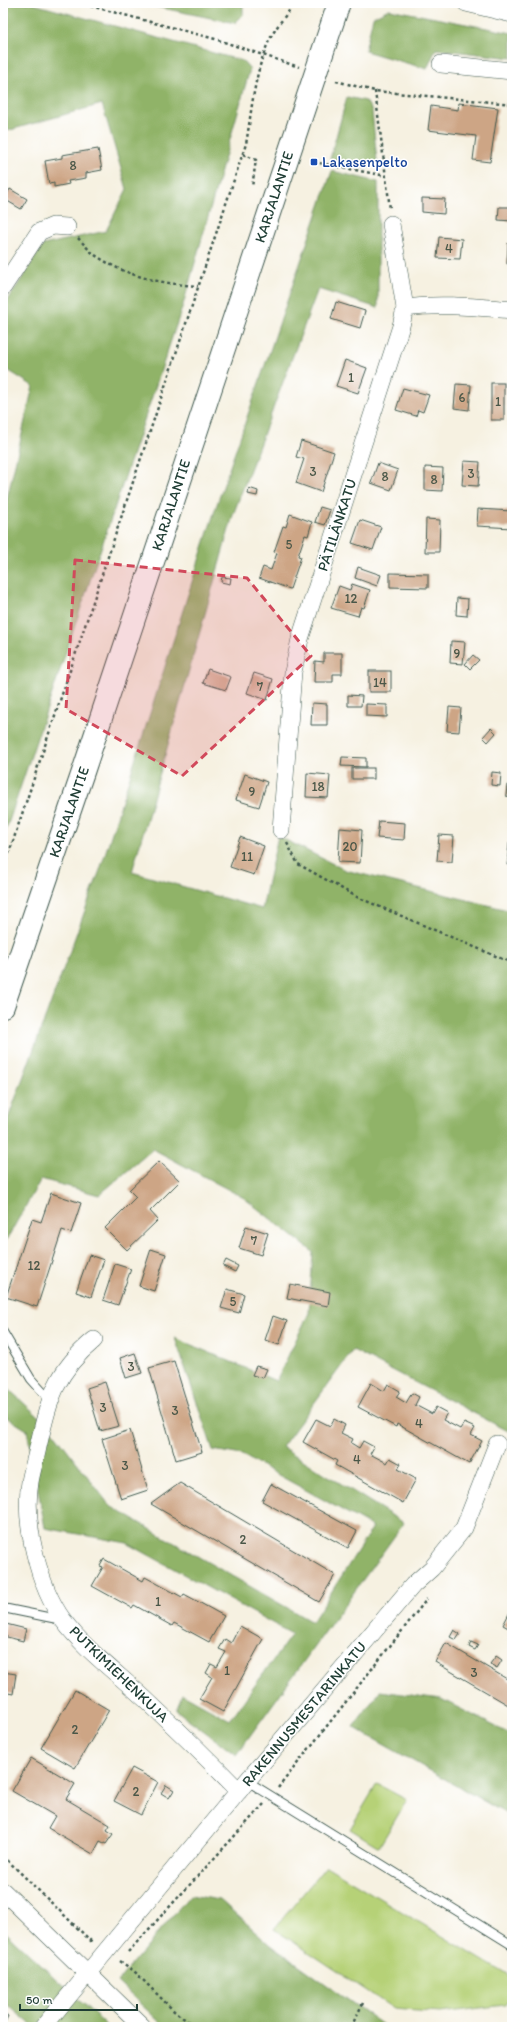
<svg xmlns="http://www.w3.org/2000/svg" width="515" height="2030" font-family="Itim,sans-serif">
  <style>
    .green { fill: #b6d177; stroke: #6a8756 }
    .forest { fill: #90b368; stroke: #58784e }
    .building { fill: #cda585 }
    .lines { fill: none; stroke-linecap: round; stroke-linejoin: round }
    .service-casing { stroke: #3f584e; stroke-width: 10 }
    .minor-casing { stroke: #3f584e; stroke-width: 18 }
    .secondary-casing { stroke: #3f584e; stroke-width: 24 }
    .path { stroke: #3f584e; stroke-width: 2.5; stroke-dasharray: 3 3; stroke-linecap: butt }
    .service { stroke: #fff; stroke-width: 8 }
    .minor { stroke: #fff; stroke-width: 17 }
    .secondary { stroke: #fff; stroke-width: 22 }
    .marked { fill: #d1495b; fill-opacity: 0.2; stroke: #d1495b; stroke-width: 3; stroke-dasharray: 8 5; stroke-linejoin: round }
    .transit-dot { fill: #1a4fb4; stroke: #fff; stroke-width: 1.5 }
    .labels { text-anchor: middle; stroke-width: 3; stroke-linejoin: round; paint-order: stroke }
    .number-label { font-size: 13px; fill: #4a5748 }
    .transit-label { font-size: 15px; fill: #164399; stroke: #fff; text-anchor: start }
    .street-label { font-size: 15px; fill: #1f3d34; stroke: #fff }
  </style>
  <rect width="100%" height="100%" fill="#fff"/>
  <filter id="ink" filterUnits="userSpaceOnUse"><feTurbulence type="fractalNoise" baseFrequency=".025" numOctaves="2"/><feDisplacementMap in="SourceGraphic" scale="8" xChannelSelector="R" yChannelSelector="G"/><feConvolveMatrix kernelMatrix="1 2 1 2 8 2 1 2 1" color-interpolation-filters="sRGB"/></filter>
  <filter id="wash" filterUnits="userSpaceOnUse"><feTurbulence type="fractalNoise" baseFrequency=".012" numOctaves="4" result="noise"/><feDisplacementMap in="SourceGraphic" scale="16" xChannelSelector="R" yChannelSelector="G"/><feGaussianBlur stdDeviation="0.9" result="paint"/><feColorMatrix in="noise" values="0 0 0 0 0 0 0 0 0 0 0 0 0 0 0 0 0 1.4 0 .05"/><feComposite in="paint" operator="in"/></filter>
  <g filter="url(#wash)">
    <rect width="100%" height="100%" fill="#f6f1e1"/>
    <!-- green -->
    <g class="green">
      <path d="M377 1784 407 1800 379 1847 350 1829Z"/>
      <path d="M326 1866 512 1978V1994L505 2005 440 2013 394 2009 274 1929Z"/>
    </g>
    <!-- forest -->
    <g class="forest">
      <path d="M3 3H30L243 61 250 69 183 305 3 839V516L33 386 3 367V308L43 245 106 231 127 189 102 104 3 132Z"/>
      <path d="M138 3H239L243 6V15L235 23Z"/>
      <path d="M389 9 512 33V58L436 49 427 69 365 51 373 17Z"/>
      <path d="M347 97 366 101 372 111 377 161 367 168 330 159Z"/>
      <path d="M332 171 378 182V308L318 289 233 515 132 872 262 909 278 836 345 870 512 911V1433L353 1350 282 1447 404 1523 236 1755 176 1710 183 1694 230 1720 292 1634 127 1543 45 1528 27 1430 3 1415V1384L50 1427 110 1506 312 1622 373 1527 242 1455 213 1450 175 1338 276 1381 309 1313 313 1252 244 1198 153 1149 99 1195 41 1179 3 1246V1132L100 870 215 510Z"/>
      <path d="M380 1691 441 1699 512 1735V1817L353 1727Z"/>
      <path d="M190 1895 220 1900 271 1945 386 2027H165L117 1982Z"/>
      <path d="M3 1930 108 2027H34L3 2001Z"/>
    </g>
    <g id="blocks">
      <!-- building -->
      <g class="building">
        <path d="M459 103 498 108 490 162 473 160 476 136 428 130 431 106 458 110Z"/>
        <path d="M98 149 102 170 86 173V178L68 181 69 184 54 187V183L49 184 45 161 62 158V155Z"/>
        <path d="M10 189 27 199 21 209 4 199Z"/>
        <path d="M422 198 445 199 444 214 422 212Z"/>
        <path d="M499 207H512V221L498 220Z"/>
        <path d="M439 237 462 239 460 259 437 258Z"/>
        <path d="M508 243H512V264H507Z"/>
        <path d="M336 302 365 311 360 328 331 319Z"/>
        <path d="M345 360 367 368 358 393 336 386Z"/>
        <rect x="491" y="383" width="13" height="37"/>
        <path d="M456 384 471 385 469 410 454 408Z"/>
        <path d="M403 388 429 395 423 412 418 410 416 416 396 410Z"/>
        <path d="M301 441 334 452 321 492 296 483 304 459 296 457Z"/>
        <path d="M464 461 480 462 478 486 462 485Z"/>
        <path d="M378 463 398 470 391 490 371 483Z"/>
        <path d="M425 467 443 468 442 491 425 490Z"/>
        <path d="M249 488 258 491 257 496 248 494Z"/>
        <path d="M320 507 330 510 325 525 315 522Z"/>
        <path d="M478 509 512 511V528L477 526Z"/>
        <path d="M290 514 312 522 308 536 305 535 298 556 301 557 290 589 259 578 263 567 271 570 277 553 274 552 283 526 286 527Z"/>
        <path d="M426 519 440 520 439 552H425Z"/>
        <path d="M360 520 381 527 373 550 352 543Z"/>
        <path d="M358 567 381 575 377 586 355 578Z"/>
        <path d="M390 573 428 574V588L390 587Z"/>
        <path d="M222 577 231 578 230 584 221 582Z"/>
        <path d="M352 584 370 590 364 608 361 607 358 616 331 608 339 586 350 590Z"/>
        <path d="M457 598 468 599 467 616 456 615Z"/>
        <path d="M451 641 465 642 463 664 450 663Z"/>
        <path d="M324 653H342V674H333V682H314L315 661 324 662Z"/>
        <path d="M473 655 479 660 470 669 465 664Z"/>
        <path d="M208 669 231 677 226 690 203 683Z"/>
        <rect x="369" y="671" width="22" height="21"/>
        <path d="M254 673 273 679 267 700 247 693Z"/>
        <path d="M348 695 362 696 361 706H348Z"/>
        <path d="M312 703 327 704V725H311Z"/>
        <path d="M366 704 387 705V717L366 716Z"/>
        <path d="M449 707 461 708 459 732 447 731Z"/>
        <path d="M491 728 496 733 488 742 483 737Z"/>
        <path d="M342 757 366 758V767L341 766Z"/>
        <rect x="352" y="768" width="22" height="11"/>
        <path d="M492 772 501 773 500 786 491 785Z"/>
        <path d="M307 773 330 775 328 798 306 797Z"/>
        <path d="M245 774 267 782 259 807 236 800Z"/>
        <path d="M507 785H512V797L506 796Z"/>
        <path d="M379 821 405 823 404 840 377 838Z"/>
        <path d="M340 828 362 830 360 863 338 862Z"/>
        <path d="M439 835 454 836 452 862 437 861Z"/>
        <path d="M240 837 264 846 254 875 230 867Z"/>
        <path d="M509 843H512V865H507Z"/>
        <path d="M159 1161 180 1181 150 1211 158 1220 127 1250 105 1228 136 1197 129 1190Z"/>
        <path d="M51 1193 81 1203 71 1233 62 1230 37 1307 6 1297 32 1219 41 1222Z"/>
        <path d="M246 1226 268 1233 261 1255 239 1248Z"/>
        <path d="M151 1249 166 1254 154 1291 139 1286Z"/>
        <path d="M89 1255 104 1260 91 1297 76 1292Z"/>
        <path d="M226 1260 238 1266 235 1272 223 1266Z"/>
        <path d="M115 1264 131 1269 118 1305 103 1300Z"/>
        <path d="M290 1284 330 1292 328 1306 287 1298Z"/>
        <path d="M227 1289 244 1294 239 1313 221 1308Z"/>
        <path d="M273 1316 287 1321 279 1345 265 1340Z"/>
        <path d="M135 1353 142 1373 126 1378 120 1358Z"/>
        <path d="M174 1361 202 1452 176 1460 149 1368Z"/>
        <path d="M256 1366 267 1369 263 1378 252 1375Z"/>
        <path d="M105 1382 119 1426 100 1431 87 1388Z"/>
        <path d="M371 1383 384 1391 388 1384 400 1391 396 1397 406 1403 412 1393 419 1397 415 1405 432 1414 436 1407 447 1413 443 1420 460 1429 464 1423 475 1428 471 1435 482 1441 469 1464 397 1424 396 1427 358 1407Z"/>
        <path d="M316 1419 330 1426 334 1419 345 1425 341 1433 353 1439 351 1443 359 1448 363 1441 374 1447 370 1454 387 1463 390 1458 401 1464 398 1469 416 1479 403 1503 335 1465 337 1461 303 1442Z"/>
        <path d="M130 1430 148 1490 121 1499 102 1439Z"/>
        <path d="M180 1483 335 1575 319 1602 151 1504Z"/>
        <path d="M271 1484 357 1531 348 1548 262 1501Z"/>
        <path d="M104 1559 143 1581 145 1577 182 1597 184 1594 224 1616 209 1642 174 1623 172 1626 134 1605 132 1608 92 1586 103 1567 100 1566Z"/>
        <path d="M512 1608V1630L503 1625Z"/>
        <path d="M6 1624 26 1629 23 1641 3 1636Z"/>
        <path d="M240 1626 263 1639 223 1712 199 1699 212 1677 206 1673 211 1664 217 1667 226 1652 219 1649 225 1639 231 1643Z"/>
        <path d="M454 1630 460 1634 456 1640 450 1637Z"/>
        <path d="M471 1642 478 1645 475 1650 469 1647Z"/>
        <path d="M446 1643 512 1682V1703L510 1706 435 1662Z"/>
        <path d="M496 1656 502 1660 497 1668 490 1664Z"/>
        <path d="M3 1672 16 1674 13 1694 3 1692Z"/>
        <path d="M75 1690 109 1710 75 1768 41 1748Z"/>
        <path d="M31 1758 75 1784 66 1799 110 1825 107 1830 113 1834 106 1844 100 1841 93 1854 48 1828 55 1816 12 1791Z"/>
        <path d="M132 1768 158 1782 141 1815 114 1801Z"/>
        <path d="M166 1785 174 1790 169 1798 161 1793Z"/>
        <path d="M3 2014 8 2016 3 2027Z"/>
      </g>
    </g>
  </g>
  <g filter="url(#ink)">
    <use href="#blocks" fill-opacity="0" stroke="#3f584e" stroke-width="1"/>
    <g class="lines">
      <!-- service casing -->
      <g class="service-casing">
        <g id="service">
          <path d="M3 1332 31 1379 50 1400"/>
          <path d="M3 1608 62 1620"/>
          <path d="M247 1781 512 1945"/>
        </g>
      </g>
      <!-- minor casing -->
      <g class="minor-casing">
        <g id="minor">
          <path d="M466 3 512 14"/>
          <path d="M441 64 512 71"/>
          <path d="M3 287 39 232 53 226 67 227"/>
          <path d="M405 308C441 303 476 307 512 310"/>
          <path d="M281 830 293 672 300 639 401 326 405 308 391 224"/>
          <path d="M94 1340C55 1372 49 1400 38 1447 36 1458 32 1470 30 1482 23 1523 39 1587 63 1620 85 1650 117 1673 144 1698 176 1728 208 1759 239 1791"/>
          <path d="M3 1891 143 2027"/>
          <path d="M43 2027 247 1781 413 1585 432 1568 464 1528 497 1444"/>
        </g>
      </g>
      <!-- secondary casing -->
      <g class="secondary-casing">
        <path id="secondary" d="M3 1006 84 769 339 3"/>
      </g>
      <!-- path -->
      <g class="path">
        <path d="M79 3 215 39 299 67"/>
        <path d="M336 81 375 91 512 104"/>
        <path d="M375 91 390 209"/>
        <path d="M243 154 256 160 252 187"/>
        <path d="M314 162 386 176"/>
        <path d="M78 238C84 244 90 252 98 257 128 277 163 284 198 286"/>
        <path d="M287 843 298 864 357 897 512 963"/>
        <path d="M3 871 246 144C252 110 254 73 269 41 275 28 286 15 295 3"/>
        <path d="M507 1433 512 1427"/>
        <path d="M278 1788 427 1599"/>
        <path d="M3 1856 93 1943"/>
        <path d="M128 1952 264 1804"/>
        <path d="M120 1961 134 1971 174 2011 195 2027"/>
        <path d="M351 2027 363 2003"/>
      </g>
      <!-- service -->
      <use href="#service" class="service"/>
      <!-- minor -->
      <use href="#minor" class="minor"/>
      <!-- secondary -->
      <use href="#secondary" class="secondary"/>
    </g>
  </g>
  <!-- marked area -->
  <path class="marked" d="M75 560 247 578 311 656 182 776 66 709Z"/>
  <!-- markers -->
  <rect class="transit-dot" x="310" y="158" width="8" height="8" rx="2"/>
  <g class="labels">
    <!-- number labels -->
    <g class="number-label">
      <text x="73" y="170">8</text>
      <text x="449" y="253">4</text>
      <text x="351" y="382">1</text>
      <text x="462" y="402">6</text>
      <text x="498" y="406">1</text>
      <text x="313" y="476">3</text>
      <text x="471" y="478">3</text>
      <text x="385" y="481">8</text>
      <text x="434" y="484">8</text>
      <text x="289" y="549">5</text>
      <text x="351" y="603">12</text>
      <text x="457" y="658">9</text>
      <text x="380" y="687">14</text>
      <text x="260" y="691">7</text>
      <text x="318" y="791">18</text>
      <text x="252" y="796">9</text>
      <text x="350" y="851">20</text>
      <text x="247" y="861">11</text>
      <text x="254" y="1245">7</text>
      <text x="34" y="1270">12</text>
      <text x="233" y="1306">5</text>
      <text x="131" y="1371">3</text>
      <text x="103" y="1412">3</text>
      <text x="175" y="1415">3</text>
      <text x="419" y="1428">4</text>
      <text x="357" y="1464">4</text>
      <text x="125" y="1470">3</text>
      <text x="243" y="1544">2</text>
      <text x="158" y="1606">1</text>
      <text x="227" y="1675">1</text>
      <text x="474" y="1677">3</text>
      <text x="75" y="1734">2</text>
      <text x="136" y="1796">2</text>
    </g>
    <!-- transit labels -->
    <g class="transit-label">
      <text x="322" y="167">Lakasenpelto</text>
    </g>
    <!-- street labels -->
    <g class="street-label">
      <text transform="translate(274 197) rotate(-72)" y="5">KARJALANTIE</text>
      <text transform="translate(171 505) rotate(-72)" y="5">KARJALANTIE</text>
      <text transform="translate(337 525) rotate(-72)" y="5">PÄTILÄNKATU</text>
      <text transform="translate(69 812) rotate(-71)" y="5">KARJALANTIE</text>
      <text transform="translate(119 1674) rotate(44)" y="5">PUTKIMIEHENKUJA</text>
      <text transform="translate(304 1714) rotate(-50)" y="5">RAKENNUSMESTARINKATU</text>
    </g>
  </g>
  <!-- margin -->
  <rect width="515" height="2030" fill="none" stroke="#fff" stroke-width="16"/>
  <!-- scale -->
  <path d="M20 2004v6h117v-6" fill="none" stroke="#1f3d34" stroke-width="2"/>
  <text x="26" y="2004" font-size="12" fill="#1f3d34" stroke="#ffffff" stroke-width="3" paint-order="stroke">50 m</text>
</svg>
